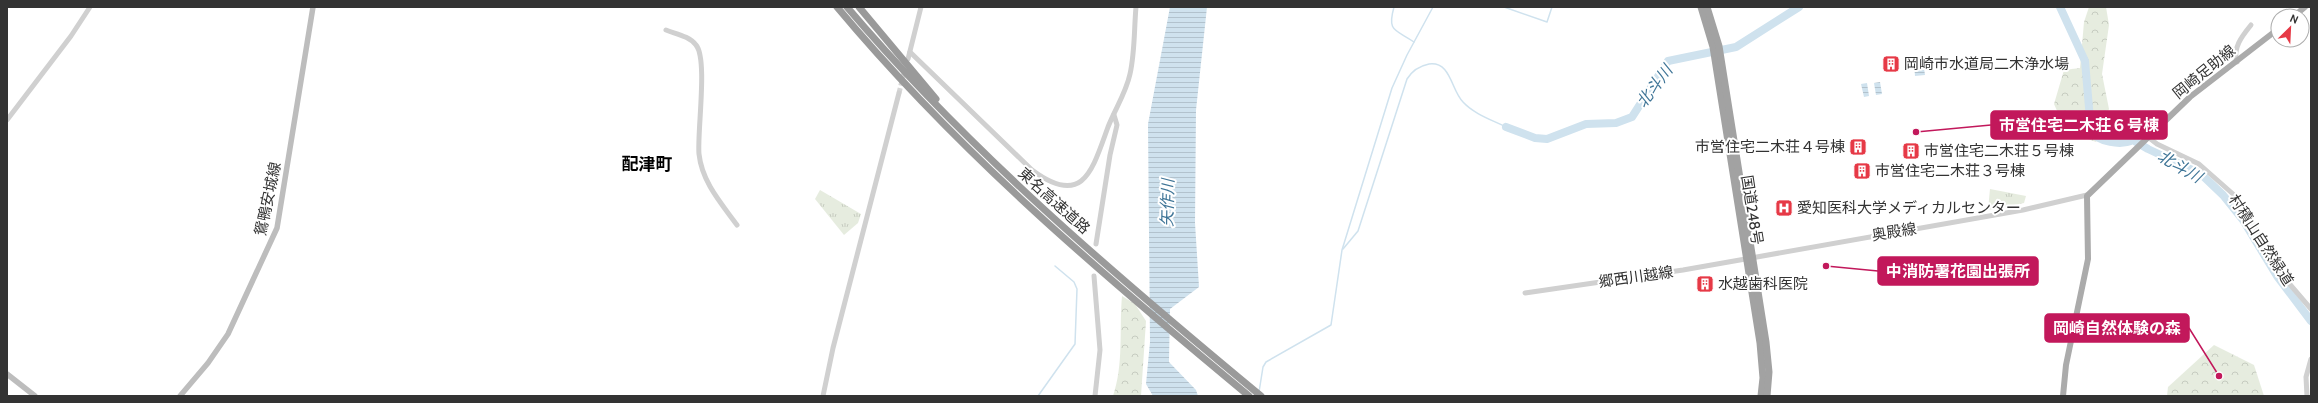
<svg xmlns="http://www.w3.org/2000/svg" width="2318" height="403" font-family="Cabin,'Noto Sans JP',sans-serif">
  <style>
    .grass { fill: url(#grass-tufts) }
    .forest { fill: url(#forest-crowns) }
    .water { fill: url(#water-rules) }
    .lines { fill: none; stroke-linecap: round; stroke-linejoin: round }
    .stream { stroke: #cfe2ee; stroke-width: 1.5 }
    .river { stroke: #cfe2ee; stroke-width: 8 }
    .tertiary-tunnel { stroke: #d6d6d6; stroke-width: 5; stroke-dasharray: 5 2.5; stroke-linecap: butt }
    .tertiary { stroke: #d0d0d0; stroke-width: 5 }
    .secondary { stroke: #bdbdbd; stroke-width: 5.5 }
    .primary { stroke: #ababab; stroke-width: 6 }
    .trunk { stroke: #a2a2a2; stroke-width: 7 }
    .motorway { stroke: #9a9a9a; stroke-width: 7 }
    .labels { text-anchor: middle; stroke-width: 4; stroke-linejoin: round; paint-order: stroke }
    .poi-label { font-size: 15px; fill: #333; stroke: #fff; text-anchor: start }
    .street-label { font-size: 15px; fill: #333; stroke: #fff }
    .water-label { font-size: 16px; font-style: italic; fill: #3f7597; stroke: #fff }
    .quarter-label { font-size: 17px; font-weight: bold; fill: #000; stroke: #fff }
    .leader { fill: none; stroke: #c2185b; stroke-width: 1.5 }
    .callout-dot { fill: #c2185b; stroke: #fff; stroke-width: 1.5 }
    .callout { fill: #c2185b; stroke: #c2185b; stroke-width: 1.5 }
    .callout-label { font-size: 16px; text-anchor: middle; font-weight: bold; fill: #fff }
  </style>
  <defs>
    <pattern id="grass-tufts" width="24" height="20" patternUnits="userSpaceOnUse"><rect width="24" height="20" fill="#e6ecdf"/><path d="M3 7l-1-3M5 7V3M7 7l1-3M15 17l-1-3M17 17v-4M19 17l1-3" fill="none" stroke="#c6cbc0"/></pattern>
    <pattern id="forest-crowns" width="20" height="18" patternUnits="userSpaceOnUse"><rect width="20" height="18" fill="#e6ecdf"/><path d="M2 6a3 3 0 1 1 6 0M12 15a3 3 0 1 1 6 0" fill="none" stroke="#c6cbc0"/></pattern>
    <pattern id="water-rules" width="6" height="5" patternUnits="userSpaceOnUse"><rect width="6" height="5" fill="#cfe2ee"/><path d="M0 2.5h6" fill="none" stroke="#b2c2cd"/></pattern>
  </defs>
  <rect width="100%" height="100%" fill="#fff"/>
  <!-- grass -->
  <g class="grass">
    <path d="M1990 189 2026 196 2024 203 1988 210Z"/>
    <path d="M820 190 861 214 858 223 844 235 815 199Z"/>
  </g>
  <!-- forest -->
  <g class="forest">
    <path d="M2089 7H2106L2109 25 2102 74 2109 109 2096 142 2066 131 2054 104 2064 70 2080 68 2084 22Z"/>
    <path d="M1122 296 1135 304 1146 321 1141 396H1113C1124 364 1119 329 1122 296Z"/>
    <path d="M2214 345 2254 365 2264 396H2167L2168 387Z"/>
  </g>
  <!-- water -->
  <g class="water">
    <path d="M1170 7H1207L1196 110 1195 223 1199 287 1170 309 1169 362 1196 390 1198 396H1153L1146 384 1150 342 1148 124Z"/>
    <path d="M1923 61 1925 75 1915 76 1914 63Z"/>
    <path d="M1880 82 1882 94 1876 95 1874 83Z"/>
    <path d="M1867 83 1869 96 1864 97 1861 84Z"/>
  </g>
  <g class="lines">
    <!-- stream -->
    <g class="stream">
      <path d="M1394 7C1387 32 1395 29 1414 42"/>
      <path d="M1504 7 1547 22 1552 7"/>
      <path d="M1343 249 1358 231 1407 79C1412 71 1419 66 1429 64 1451 61 1451 90 1463 102 1474 114 1492 120 1506 127"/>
      <path d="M1259 392 1263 367 1266 362 1331 325 1342 250 1392 88 1407 55 1433 7"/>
      <path d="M1038 396 1075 344 1077 289 1074 282 1055 266"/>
    </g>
    <!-- river -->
    <g class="river">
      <path d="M2060 7 2085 61 2091 131C2098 142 2121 146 2133 140L2148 149 2201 174 2223 195 2243 220 2277 276 2311 321"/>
      <path d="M1506 127 1535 138 1547 139 1586 124 1616 123 1632 117 1668 61 1736 47 1799 7"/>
    </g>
    <!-- tertiary-tunnel -->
    <path class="tertiary-tunnel" d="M899 93 905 69"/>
    <!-- tertiary -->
    <g class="tertiary">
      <path d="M666 30C676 34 689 36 696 45 708 59 697 132 699 154 702 182 721 203 737 225"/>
      <path d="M910 52 1032 170C1083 208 1092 171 1108 127 1115 109 1126 93 1130 74 1135 52 1134 29 1136 7"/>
      <path d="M908 59 921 7"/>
      <path d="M2237 62C2232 48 2243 35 2251 25"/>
      <path d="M7 120 71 36 90 7"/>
      <path d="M2148 137 2157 144 2199 164 2233 194 2243 207 2287 281 2311 309"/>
      <path d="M1096 244 1110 155 1117 125 1114 115"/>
      <path d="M1094 276 1100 350 1095 396"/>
      <path d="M1525 293 1683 270 2023 210 2087 195"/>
      <path d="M823 396 833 348 899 93"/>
      <path d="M2307 396 2306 377 2311 359"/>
    </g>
    <!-- secondary -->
    <g class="secondary">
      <path d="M7 374 35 396"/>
      <path d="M180 396 208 363 228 334 277 228 313 7"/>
    </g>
    <!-- primary -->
    <g class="primary">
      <path d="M2294 16 2305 7"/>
      <path d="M2063 396 2066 365 2088 259 2087 196 2190 97 2278 29"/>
    </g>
    <!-- trunk -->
    <g class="trunk">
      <path d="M1701 7 1713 47 1760 343 1763 378 1761 396"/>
      <path d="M1707 7 1719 46 1766 342 1769 372 1767 396"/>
    </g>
    <!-- motorway -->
    <g class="motorway">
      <path d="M837 7C959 153 1103 275 1249 396"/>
      <path d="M847 7C970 152 1115 275 1261 396"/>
      <path d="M859 7 936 99"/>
    </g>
  </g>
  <!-- icons -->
  <defs>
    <g id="building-square" transform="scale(0.9)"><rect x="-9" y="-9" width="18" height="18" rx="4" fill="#e63946" stroke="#fff"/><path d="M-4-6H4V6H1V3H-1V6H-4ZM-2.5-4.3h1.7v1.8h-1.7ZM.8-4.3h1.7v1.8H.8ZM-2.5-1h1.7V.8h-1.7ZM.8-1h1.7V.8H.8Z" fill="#fff"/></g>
    <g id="hospital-square" transform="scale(0.9)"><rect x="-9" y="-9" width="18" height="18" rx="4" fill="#e63946" stroke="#fff"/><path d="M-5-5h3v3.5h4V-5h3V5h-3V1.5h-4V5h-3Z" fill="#fff"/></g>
  </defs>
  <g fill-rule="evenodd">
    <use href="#building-square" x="1891" y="64"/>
    <use href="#building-square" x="1858" y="147"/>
    <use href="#building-square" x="1911" y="151"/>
    <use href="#building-square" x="1862" y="171"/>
    <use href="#hospital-square" x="1784" y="208"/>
    <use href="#building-square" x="1705" y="284"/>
  </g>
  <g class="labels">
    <!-- poi labels -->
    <g class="poi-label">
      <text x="1904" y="69">岡崎市水道局二木浄水場</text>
      <text x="1845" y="152" text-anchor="end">市営住宅二木荘４号棟</text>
      <text x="1924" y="156">市営住宅二木荘５号棟</text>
      <text x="1875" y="176">市営住宅二木荘３号棟</text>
      <text x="1797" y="213">愛知医科大学メディカルセンター</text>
      <text x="1718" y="289">水越歯科医院</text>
    </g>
    <!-- street labels -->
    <g class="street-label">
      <text transform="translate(2204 72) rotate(-39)" y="5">岡崎足助線</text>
      <text transform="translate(268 199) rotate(-78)" y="5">鴛鴨安城線</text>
      <text transform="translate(1054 201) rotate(42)" y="5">東名高速道路</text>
      <text transform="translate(1752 210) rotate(81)" y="5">国道248号</text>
      <text transform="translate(1894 232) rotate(-9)" y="5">奥殿線</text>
      <text transform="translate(2261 240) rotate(57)" y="5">村積山自然緑道</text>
      <text transform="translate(1636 277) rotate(-8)" y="5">郷西川越線</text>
    </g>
    <!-- water labels -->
    <g class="water-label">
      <text transform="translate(1654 86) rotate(-53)" y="6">北斗川</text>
      <text transform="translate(2180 166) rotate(30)" y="6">北斗川</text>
      <text transform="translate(1167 203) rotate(-89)" y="6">矢作川</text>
    </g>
    <!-- quarter labels -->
    <g class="quarter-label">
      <text x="647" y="170">配津町</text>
    </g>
  </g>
  <!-- callouts -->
  <path class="leader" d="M1916 132L1991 125M1826 266L1878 271M2219 376L2189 328"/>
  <g class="callout-dot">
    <circle cx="1916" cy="132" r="4"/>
    <circle cx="1826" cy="266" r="4"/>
    <circle cx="2219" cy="376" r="4"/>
  </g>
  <g class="callout">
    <rect x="1991" y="111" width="176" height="28" rx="4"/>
    <rect x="1878" y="257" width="160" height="28" rx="4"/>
    <rect x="2045" y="314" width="144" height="28" rx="4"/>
  </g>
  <g class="callout-label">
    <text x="2079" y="131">市営住宅二木荘６号棟</text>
    <text x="1958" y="277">中消防署花園出張所</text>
    <text x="2117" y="334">岡崎自然体験の森</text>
  </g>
  <!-- border -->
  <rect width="2318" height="403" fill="none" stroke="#333333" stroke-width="16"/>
  <!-- north arrow -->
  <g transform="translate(2290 28) rotate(24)"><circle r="19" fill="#ffffff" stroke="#adadad"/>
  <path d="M0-3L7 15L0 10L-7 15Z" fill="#e63946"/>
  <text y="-6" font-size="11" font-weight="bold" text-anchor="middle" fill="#333333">N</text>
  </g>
</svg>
